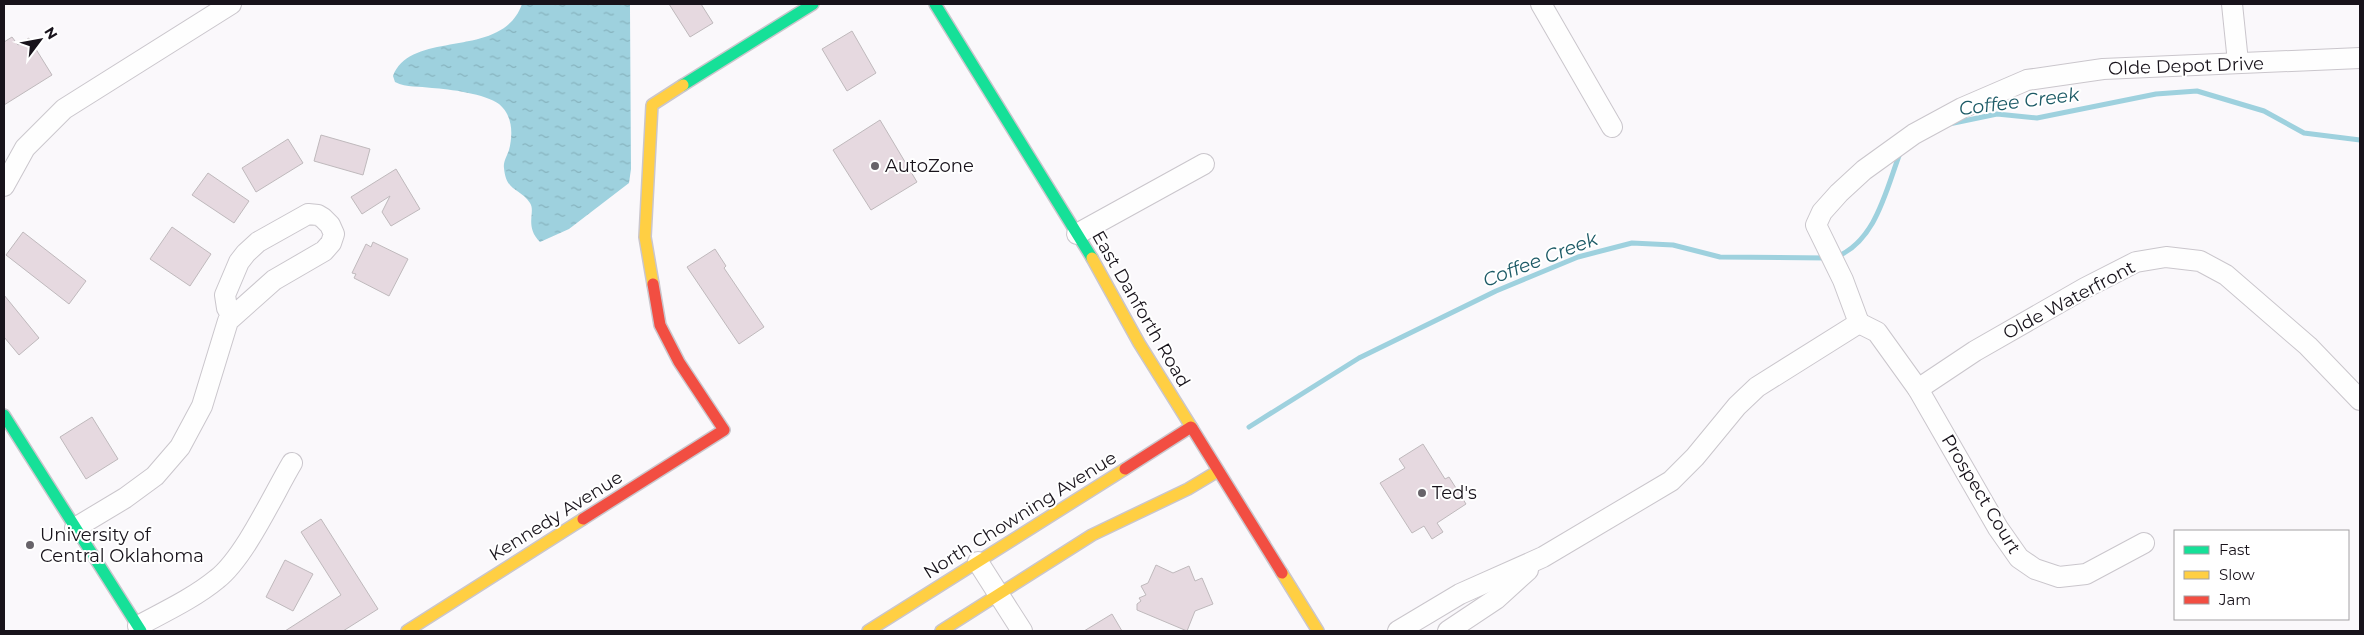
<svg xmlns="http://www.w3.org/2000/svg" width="2364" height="635" font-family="Montserrat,sans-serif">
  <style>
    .water { fill: url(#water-ripples) }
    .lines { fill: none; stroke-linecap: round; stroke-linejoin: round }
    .stream { stroke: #9ed1de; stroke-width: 5 }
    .building { fill: #e6d9e0; stroke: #bfb9bc }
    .street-casing { stroke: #cac6cc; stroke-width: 22 }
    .fast-casing { stroke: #cac6cc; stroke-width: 14 }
    .slow-casing { stroke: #cac6cc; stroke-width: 14 }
    .jam-casing { stroke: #cac6cc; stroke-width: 14 }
    .street { stroke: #fefefe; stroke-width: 20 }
    .fast { stroke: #16e098; stroke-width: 11 }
    .slow { stroke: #ffcf43; stroke-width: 11 }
    .jam { stroke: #f24e42; stroke-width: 11 }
    .poi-dot { fill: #676369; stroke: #fff; stroke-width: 2 }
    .labels { text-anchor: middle; stroke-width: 4; stroke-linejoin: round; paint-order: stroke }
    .street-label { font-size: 18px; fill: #18131b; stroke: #fff }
    .poi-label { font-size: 18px; fill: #18131b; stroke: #fff; text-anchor: start }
    .water-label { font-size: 19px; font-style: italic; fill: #1c5a66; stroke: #fff }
  </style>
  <defs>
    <pattern id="water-ripples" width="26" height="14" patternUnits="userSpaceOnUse" patternTransform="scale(1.25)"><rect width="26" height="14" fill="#9ed1de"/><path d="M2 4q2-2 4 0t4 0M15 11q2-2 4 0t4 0" fill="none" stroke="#87b3be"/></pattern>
  </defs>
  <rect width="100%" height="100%" fill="#faf8fb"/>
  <!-- water -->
  <path class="water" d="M522 4H630V9L631 169 629 183 569 229 540 242C524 226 536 212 530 203 520 188 506 192 504 168 503 162 507 156 509 150 513 134 513 116 499 104 486 94 449 89 432 88 419 86 407 88 395 82L393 76C412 28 502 61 522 4Z"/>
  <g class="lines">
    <!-- stream -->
    <g class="stream">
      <path d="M1949 124 1997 114 2037 118 2156 94 2197 91 2264 111 2304 133 2360 140"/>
      <path d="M1836 257C1876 241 1886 190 1900 153"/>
      <path d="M1249 427 1359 358 1496 291 1578 257 1632 243 1673 245 1720 257 1828 258"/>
    </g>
  </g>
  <!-- building -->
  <g class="building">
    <path d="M669 4H701L713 23 690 37Z"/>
    <path d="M852 31 876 73 847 91 822 49Z"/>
    <path d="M12 37 18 45 29 38 52 75 4 105V42Z"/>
    <path d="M880 120 917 182 871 210 833 150Z"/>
    <path d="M321 135 370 149 363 175 314 161Z"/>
    <path d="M288 139 303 163 256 192 242 168Z"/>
    <path d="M396 169 420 209 391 226 382 212 390 196 362 214 351 197Z"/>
    <path d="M208 173 249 201 234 223 192 195Z"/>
    <path d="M172 227 211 254 190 286 150 259Z"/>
    <path d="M23 232 86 281 69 304 6 255Z"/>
    <path d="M373 242 408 259 389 296 354 278 356 274 352 273 366 244 371 247Z"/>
    <path d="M715 249 726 266 724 268 764 327 739 344 687 267Z"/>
    <path d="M4 295 39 338 19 355 4 337Z"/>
    <path d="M92 417 118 459 86 479 60 437Z"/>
    <path d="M1423 444 1445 479 1449 477 1466 504 1437 523 1443 532 1432 539 1424 526 1412 533 1380 483 1405 468 1399 459Z"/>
    <path d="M321 519 378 609 343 631H285L341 595 301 532Z"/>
    <path d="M285 560 313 574 293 611 266 597Z"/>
    <path d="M1156 565 1173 573 1189 566 1195 581 1202 578 1213 604 1195 611 1187 631 1137 610V604L1141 601 1139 598 1146 595 1141 586 1148 583Z"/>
    <path d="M1112 614 1122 631H1084Z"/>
  </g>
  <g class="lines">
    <!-- street casing -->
    <g class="street-casing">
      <g id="street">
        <path d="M1541 4 1612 127"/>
        <path d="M2232 4 2238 62"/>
        <path d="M4 186 25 148 64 109 231 4"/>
        <path d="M1077 234 1204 164"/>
        <path d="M1859 323 1843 280 1816 225 1822 212 1839 193 1864 170 1914 134 1962 108 2027 80 2103 69 2360 58"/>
        <path d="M1859 323 1877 332 1918 389 1998 528 2019 558 2035 569 2059 577 2086 574 2144 543"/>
        <path d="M1918 389 1975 351 2085 288 2136 262 2166 257 2200 261 2226 275 2308 346 2360 400"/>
        <path d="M75 528 125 498 155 476 180 447 202 406 228 321 274 280 324 251 331 243 334 234 330 225 323 218 318 215 308 214 258 242 246 253 239 262 225 295 227 308 232 317"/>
        <path d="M978 562 1022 631"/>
        <path d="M138 626C164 612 194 598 217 579 245 557 273 495 292 463"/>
        <path d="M1398 631 1460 594 1543 557 1671 481 1695 457 1737 406 1757 387 1859 323"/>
        <path d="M1448 631 1496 599 1528 570"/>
      </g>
    </g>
    <!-- fast casing -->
    <g class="fast-casing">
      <g id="fast">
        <path d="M935 4 1092 258"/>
        <path d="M683 85 813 4"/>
        <path d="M4 415 141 631"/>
      </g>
    </g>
    <!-- slow casing -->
    <g class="slow-casing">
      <g id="slow">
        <path d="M1092 258 1139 343 1192 428"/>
        <path d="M653 284 645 237 652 105 683 85"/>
        <path d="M1282 573 1318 631"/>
        <path d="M407 631 583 519"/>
        <path d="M868 631 1125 469"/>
        <path d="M941 631 1092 535 1188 489 1218 471"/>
      </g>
    </g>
    <!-- jam casing -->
    <g class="jam-casing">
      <g id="jam">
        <path d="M1192 428 1282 573"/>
        <path d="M1125 469 1191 427"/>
        <path d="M583 519 724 430 679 362 660 325 653 284"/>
      </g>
    </g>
    <!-- street -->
    <use href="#street" class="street"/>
    <!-- fast -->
    <use href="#fast" class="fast"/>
    <!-- slow -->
    <use href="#slow" class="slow"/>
    <!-- jam -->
    <use href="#jam" class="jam"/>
  </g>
  <!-- markers -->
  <g class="poi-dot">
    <circle cx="875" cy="166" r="5"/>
    <circle cx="1422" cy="493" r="5"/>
    <circle cx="30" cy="545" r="5"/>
  </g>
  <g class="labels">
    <!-- street labels -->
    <g class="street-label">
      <text transform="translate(2186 66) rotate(-2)" y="6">Olde Depot Drive</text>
      <text transform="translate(2069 300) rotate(-28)" y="6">Olde Waterfront</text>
      <text transform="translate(1141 309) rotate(60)" y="6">East Danforth Road</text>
      <text transform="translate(1981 494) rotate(59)" y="6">Prospect Court</text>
      <text transform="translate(1020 515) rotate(-32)" y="6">North Chowning Avenue</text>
      <text transform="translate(556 516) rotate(-32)" y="6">Kennedy Avenue</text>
    </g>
    <!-- poi labels -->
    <g class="poi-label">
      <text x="885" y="172">AutoZone</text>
      <text x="1432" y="499">Ted's</text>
      <text x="40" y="541">University of<tspan x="40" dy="21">Central Oklahoma</tspan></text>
    </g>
    <!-- water labels -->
    <g class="water-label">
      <text transform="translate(2019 101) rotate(-7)" y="7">Coffee Creek</text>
      <text transform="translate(1540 259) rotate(-21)" y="7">Coffee Creek</text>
    </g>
  </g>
  <!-- border -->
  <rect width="2364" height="635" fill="none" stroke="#18131b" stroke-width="10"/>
  <!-- legend -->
  <rect x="2174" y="530" width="175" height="90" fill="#ffffff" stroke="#a3a1a4"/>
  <rect x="2184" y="546" width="25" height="8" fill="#16e098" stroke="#a3a1a4"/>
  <text x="2219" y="555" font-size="15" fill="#18131b">Fast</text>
  <rect x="2184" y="571" width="25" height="8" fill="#ffcf43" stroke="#a3a1a4"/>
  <text x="2219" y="580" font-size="15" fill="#18131b">Slow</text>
  <rect x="2184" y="596" width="25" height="8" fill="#f24e42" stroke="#a3a1a4"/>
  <text x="2219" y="605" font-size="15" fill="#18131b">Jam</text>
  <!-- north arrow -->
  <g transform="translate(40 40) rotate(58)" stroke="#ffffff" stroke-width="4" paint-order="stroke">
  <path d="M0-4L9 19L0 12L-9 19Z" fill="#18131b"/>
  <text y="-8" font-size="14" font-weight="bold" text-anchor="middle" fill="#18131b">N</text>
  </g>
</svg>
